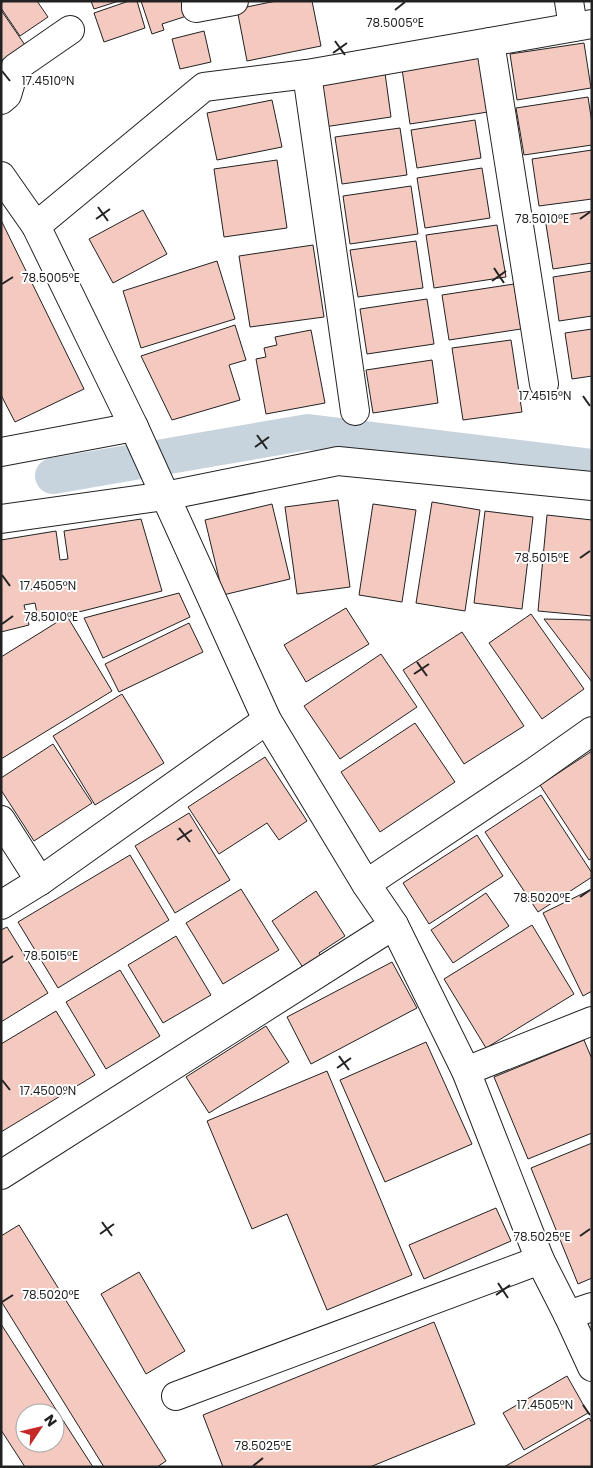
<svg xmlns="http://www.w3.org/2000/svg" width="593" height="1468" font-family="Poppins,sans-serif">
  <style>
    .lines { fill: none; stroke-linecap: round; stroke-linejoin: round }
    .canal { stroke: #c7d3dd; stroke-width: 36 }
    .building { fill: #f3c9c0; stroke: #222; fill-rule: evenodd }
    .minor-casing { stroke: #222; stroke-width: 30 }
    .minor { stroke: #fff; stroke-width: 28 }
    .ticks { fill: none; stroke: #222; stroke-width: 2 }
    .ticks-label { font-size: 12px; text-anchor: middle; fill: #222; stroke: #fff; stroke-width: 4; stroke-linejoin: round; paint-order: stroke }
  </style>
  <rect width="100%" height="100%" fill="#fff"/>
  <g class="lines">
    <!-- canal -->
    <path class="canal" d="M53 476 308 432 592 467"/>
  </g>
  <!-- building -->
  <g class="building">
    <path d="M2 1H37L48 17 20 36 1 8Z"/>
    <path d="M91 1H119L94 9Z"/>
    <path d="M129 1H137L145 28 104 42 94 13Z"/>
    <path d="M141 1H189L193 14 162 24 164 30 152 34Z"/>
    <path d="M276 1H312L321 46 247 61 237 9Z"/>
    <path d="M1 10 25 45 1 61Z"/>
    <path d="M204 31 211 62 180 69 172 39Z"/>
    <path d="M584 43 591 88 517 100 510 54Z"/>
    <path d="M479 58 488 112 410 124 402 69Z"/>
    <path d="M385 73 391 117 324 127 317 83Z"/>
    <path d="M588 97 592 123V145L524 155 516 108Z"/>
    <path d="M272 100 282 147 217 160 207 113Z"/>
    <path d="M475 120 481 158 417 168 411 130Z"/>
    <path d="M400 128 407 175 342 184 335 137Z"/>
    <path d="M592 150V199L539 206 532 159Z"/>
    <path d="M277 160 287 228 224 237 214 169Z"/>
    <path d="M482 168 490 218 425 228 417 178Z"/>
    <path d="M411 186 418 234 350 244 343 196Z"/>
    <path d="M143 210 167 254 113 283 89 239Z"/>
    <path d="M592 211V263L553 269 545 218Z"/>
    <path d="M1 220 84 389 15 422 1 395Z"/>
    <path d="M497 225 506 277 434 288 426 235Z"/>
    <path d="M416 241 423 288 358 297 350 250Z"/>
    <path d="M313 245 324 317 250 327 239 256Z"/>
    <path d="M217 261 235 319 141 348 123 291Z"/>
    <path d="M592 271V316L559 321 553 277Z"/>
    <path d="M514 284 521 329 449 340 442 295Z"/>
    <path d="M427 299 434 344 367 354 360 309Z"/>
    <path d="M235 325 246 360 229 365 240 400 172 420 141 356Z"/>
    <path d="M592 329V376L572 379 565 333Z"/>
    <path d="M311 330 325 403 266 414 256 359 266 357 264 348 277 345 275 337Z"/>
    <path d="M511 340 522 412 463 420 452 348Z"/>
    <path d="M432 360 438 403 373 413 366 370Z"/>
    <path d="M338 500 350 587 297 594 285 507Z"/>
    <path d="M432 502 480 510 465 611 416 603Z"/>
    <path d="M272 504 290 579 223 595 205 520Z"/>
    <path d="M373 504 416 510 402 602 359 595Z"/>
    <path d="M485 511 533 517 522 609 474 603Z"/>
    <path d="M547 515 592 520V616L538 611Z"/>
    <path d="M141 519 162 591 39 622 35 603 24 605 29 625 1 632V540L56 531 60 560 68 559 64 531Z"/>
    <path d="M179 593 190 617 103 658 84 618Z"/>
    <path d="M346 608 369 644 306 682 284 645Z"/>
    <path d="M531 614 584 689 542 719 489 643Z"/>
    <path d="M67 616 112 691 1 759V657Z"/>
    <path d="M544 619 592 620V682Z"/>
    <path d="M189 623 203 652 119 692 105 664Z"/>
    <path d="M462 632 524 726 464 764 403 670Z"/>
    <path d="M381 654 417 707 340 759 304 706Z"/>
    <path d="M122 694 164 763 95 805 53 736Z"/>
    <path d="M415 723 455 782 380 832 341 772Z"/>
    <path d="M53 744 92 803 34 841 1 790V778Z"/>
    <path d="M592 751V858L589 860 540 785Z"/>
    <path d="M265 757 307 821 279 840 267 823 219 854 188 807Z"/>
    <path d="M541 795 592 873V877L538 912 485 832Z"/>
    <path d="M189 813 230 880 175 913 135 846Z"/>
    <path d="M477 835 503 876 429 924 403 883Z"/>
    <path d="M130 855 169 920 58 988 18 922Z"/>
    <path d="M241 889 279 950 223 984 186 923Z"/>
    <path d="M592 889V991L583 996 543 913Z"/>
    <path d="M316 891 345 936 319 953 322 957 304 969 272 921Z"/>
    <path d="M486 893 509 926 453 963 431 930Z"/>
    <path d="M532 925 574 994 486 1048 444 979Z"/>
    <path d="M7 927 48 993 1 1022V930Z"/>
    <path d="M176 936 211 995 163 1023 128 965Z"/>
    <path d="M392 962 417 1008 311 1064 287 1017Z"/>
    <path d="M120 970 160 1036 106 1069 66 1002Z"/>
    <path d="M56 1011 95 1075 1 1132V1044Z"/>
    <path d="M266 1026 289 1062 209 1113 186 1077Z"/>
    <path d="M584 1040 592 1059V1133L528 1159 494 1077Z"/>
    <path d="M426 1042 472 1144 385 1182 340 1080Z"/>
    <path d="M327 1071 412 1275 327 1310 287 1214 252 1229 207 1121Z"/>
    <path d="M592 1143V1278L578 1284 531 1168Z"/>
    <path d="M496 1208 511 1241 424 1279 409 1245Z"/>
    <path d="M19 1225 166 1461 157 1467H104L1 1301V1236Z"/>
    <path d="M139 1272 185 1351 146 1374 101 1294Z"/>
    <path d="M434 1322 475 1424 370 1467H223L203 1415Z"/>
    <path d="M1 1324 93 1467H25L1 1430ZM25 1413H55V1443H25Z"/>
    <path d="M567 1376 588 1413 524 1450 503 1413Z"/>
    <path d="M589 1418 592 1423V1466L590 1467H504Z"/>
  </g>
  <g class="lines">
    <!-- minor casing -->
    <g class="minor-casing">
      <g id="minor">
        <path d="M196 1V8L234 1"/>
        <path d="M569 1 573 27"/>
        <path d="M490 42 544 384"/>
        <path d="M307 74 355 411"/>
        <path d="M1 100 7 95 15 68 70 30"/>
        <path d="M1 176 36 226 134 427 267 720 366 884 394 925 466 1071 540 1260 568 1315 592 1367"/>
        <path d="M36 226 204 87 307 74 592 24"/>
        <path d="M1 452 134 427"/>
        <path d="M1 519 165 496 338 461 592 486"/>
        <path d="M1 820 40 881"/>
        <path d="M366 884 534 772 592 731"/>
        <path d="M1 905 40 881 267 720"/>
        <path d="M466 1071 592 1021"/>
        <path d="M1 1175 394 925"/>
        <path d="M568 1315 592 1307"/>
        <path d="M176 1396 540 1260"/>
      </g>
    </g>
    <!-- minor -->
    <use href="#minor" class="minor"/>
  </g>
  <!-- ticks -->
  <path class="ticks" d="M395 10 405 2M335 41 345 55M333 53 347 43M2 71 10 81M98 207 108 221M96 219 110 209M580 219 590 212M494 268 504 283M492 281 506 271M2 284 13 277M583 396 590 406M257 435 267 449M255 447 269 437M580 558 590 551M2 575 10 586M2 624 13 616M417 662 427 676M414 674 429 664M179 828 190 842M177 840 192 830M580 897 590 890M2 963 13 956M339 1056 349 1070M337 1068 351 1058M2 1080 10 1090M102 1222 112 1236M100 1234 114 1224M580 1236 590 1229M498 1283 508 1298M496 1295 510 1285M2 1302 13 1295M583 1405 590 1415M253 1466 263 1458"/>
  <g class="ticks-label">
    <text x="395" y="27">78.5005°E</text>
    <text x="48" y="85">17.4510°N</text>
    <text x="542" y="223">78.5010°E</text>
    <text x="51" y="282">78.5005°E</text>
    <text x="545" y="400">17.4515°N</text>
    <text x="542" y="562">78.5015°E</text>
    <text x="48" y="590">17.4505°N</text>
    <text x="51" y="621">78.5010°E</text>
    <text x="542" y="902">78.5020°E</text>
    <text x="51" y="960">78.5015°E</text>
    <text x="48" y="1095">17.4500°N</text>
    <text x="542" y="1241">78.5025°E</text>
    <text x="51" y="1299">78.5020°E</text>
    <text x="545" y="1409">17.4505°N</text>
    <text x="263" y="1450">78.5025°E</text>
  </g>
  <!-- border -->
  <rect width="593" height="1468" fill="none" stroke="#222222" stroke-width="5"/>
  <!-- north arrow -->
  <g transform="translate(40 1428) rotate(55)"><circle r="24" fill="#ffffff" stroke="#a7a7a7"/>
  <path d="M0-4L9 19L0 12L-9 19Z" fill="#c62828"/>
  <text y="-8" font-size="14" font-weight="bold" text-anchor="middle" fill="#222222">N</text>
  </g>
</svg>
